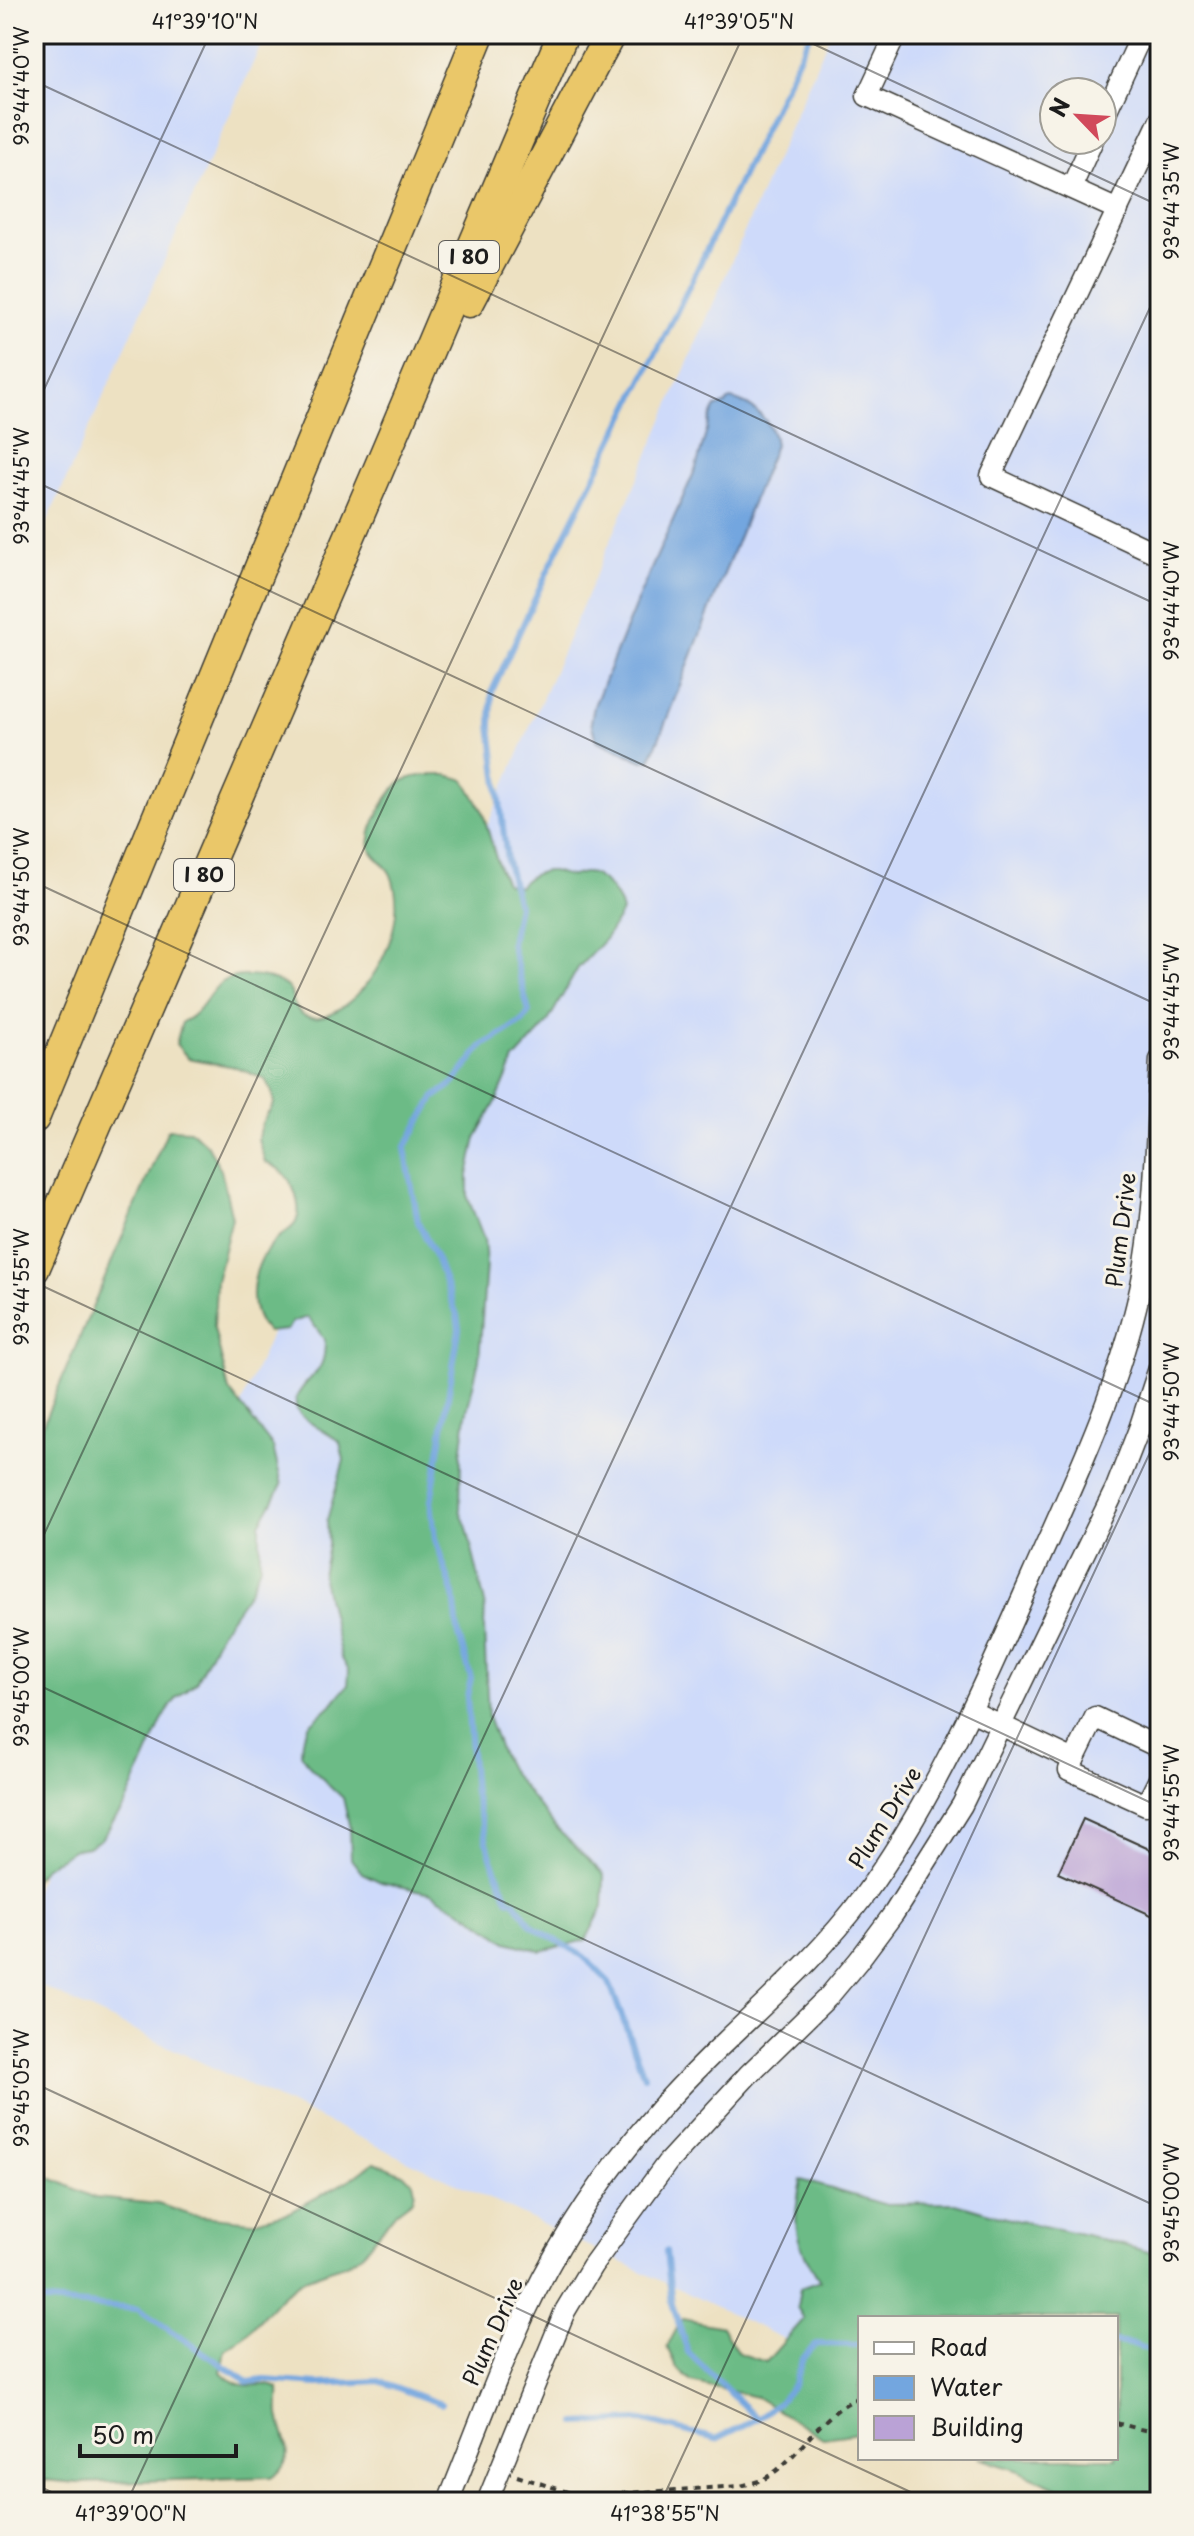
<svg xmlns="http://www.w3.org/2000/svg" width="1194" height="2536" font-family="'Playpen Sans',sans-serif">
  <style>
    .built { fill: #cedafa; fill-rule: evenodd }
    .forest { fill: #6cbb86; stroke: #446c51; stroke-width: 2 }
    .water { fill: #73a6df; stroke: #48617e; stroke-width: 2 }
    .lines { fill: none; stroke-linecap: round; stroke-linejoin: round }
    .stream { stroke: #73a6df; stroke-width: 6 }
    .building { fill: #baa2d6 }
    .minor-casing { stroke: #3b3a35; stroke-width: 23 }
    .highway-casing { stroke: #3b3a35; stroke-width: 33 }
    .path { stroke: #3b3a35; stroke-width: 4; stroke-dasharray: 6 6; stroke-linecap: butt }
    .minor { stroke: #fff; stroke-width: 20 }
    .highway { stroke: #eac769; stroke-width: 30 }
    .ticks { fill: none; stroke: #1c1c1c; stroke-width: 2; stroke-opacity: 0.45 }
    .labels { text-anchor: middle; stroke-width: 6; stroke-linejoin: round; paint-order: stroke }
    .shield { fill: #f7f3e8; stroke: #5e5c59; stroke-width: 2 }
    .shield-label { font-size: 20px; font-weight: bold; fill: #1c1c1c }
    .street-label { font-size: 22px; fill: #1c1c1c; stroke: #f7f3e8 }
    .neatline { fill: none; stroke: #1c1c1c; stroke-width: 3 }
    .ticks-label { font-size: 20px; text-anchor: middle; fill: #1c1c1c }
  </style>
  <rect width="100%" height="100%" fill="#f7f3e8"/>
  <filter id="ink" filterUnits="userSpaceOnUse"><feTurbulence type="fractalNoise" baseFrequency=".0125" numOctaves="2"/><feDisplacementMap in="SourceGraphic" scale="16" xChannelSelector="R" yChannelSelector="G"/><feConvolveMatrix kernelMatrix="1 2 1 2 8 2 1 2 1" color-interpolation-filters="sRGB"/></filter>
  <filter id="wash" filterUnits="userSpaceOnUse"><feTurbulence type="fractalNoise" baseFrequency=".006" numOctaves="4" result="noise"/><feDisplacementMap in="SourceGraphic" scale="32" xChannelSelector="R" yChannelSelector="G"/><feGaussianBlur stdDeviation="1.8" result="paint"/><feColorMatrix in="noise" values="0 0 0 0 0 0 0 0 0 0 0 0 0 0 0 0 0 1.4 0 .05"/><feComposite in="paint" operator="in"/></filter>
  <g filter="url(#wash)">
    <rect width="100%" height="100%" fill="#ede1c2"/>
    <!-- built -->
    <g class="built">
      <path d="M34 34H266L34 551Z"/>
      <path d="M830 34H1160V2330L1116 2318H860V2375L34 1983V1891L494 810ZM1054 92H1102V140H1054Z"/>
    </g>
    <!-- forest -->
    <g class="forest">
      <path d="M447 775 465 780 482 810 499 868 506 883 519 887C526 877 539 870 552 871 559 872 565 876 571 876 575 876 579 873 584 873 602 872 619 897 622 912L606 938 578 968 546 1025 514 1060 497 1100 476 1138 468 1175V1198L484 1239 486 1264 479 1360 466 1415 461 1455 460 1510 467 1528 485 1604 484 1628 488 1717 502 1755 509 1769 557 1829 604 1875 603 1907 586 1940 541 1951 507 1942 469 1915 431 1893 381 1882 362 1873 351 1859 350 1829 343 1798 311 1768 301 1753 302 1740 309 1725 334 1702 348 1685 349 1671 341 1657 322 1575 328 1545 327 1520 344 1460 340 1442C330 1434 305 1422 299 1413 286 1395 314 1379 321 1365 325 1357 325 1348 325 1340L308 1317 292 1322 287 1330 267 1332C243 1306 252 1260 278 1238 284 1232 292 1230 296 1222 303 1208 293 1180 281 1171 277 1167 270 1164 265 1162L258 1139 262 1123 274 1104 272 1092 265 1079 235 1067 188 1058 176 1044 182 1022C211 1010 208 974 247 976 259 976 278 979 287 987 293 992 291 997 294 1004 305 1027 330 1016 345 1005 381 979 408 918 391 875 386 863 372 858 370 847 366 830 390 787 405 780 419 774 433 775 447 775Z"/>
      <path d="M168 1129 190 1130 208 1146 221 1170 232 1218 216 1281 214 1328 229 1390 273 1447 282 1485 260 1524V1566L250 1590 221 1631 196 1682 177 1698 165 1714 125 1805 101 1839 88 1847 75 1849 44 1868 34 1879V1445Z"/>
      <path d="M374 2162 403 2174 413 2182 415 2191 413 2199 396 2212 363 2253 346 2264 305 2279 282 2295 249 2332 225 2350 221 2372C247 2397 254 2378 279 2388 280 2397 278 2405 279 2414 282 2439 301 2459 271 2477L77 2483 34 2479V2170L95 2198 158 2204 191 2215 252 2221 288 2213 351 2179Z"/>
      <path d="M801 2180 883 2204 956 2203 1010 2219 1086 2235 1160 2255V2502H1089L1019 2471 979 2458H1116V2318H860V2433L823 2438 756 2397 691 2382 676 2367 667 2347 682 2319 722 2327 738 2353 766 2362 804 2319 797 2307 800 2288 820 2281C795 2241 791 2227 801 2180Z"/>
    </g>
    <!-- water -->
    <path class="water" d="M730 399C752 403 773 421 775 445L656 746 650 760 643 761 596 740 591 722 594 706 640 594 696 468 711 416 716 407 726 404Z"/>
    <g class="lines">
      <!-- stream -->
      <g class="stream">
        <path d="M644 2076 609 1982 583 1956 532 1926 515 1902 508 1899 491 1857 474 1793 467 1697 471 1678 458 1632 454 1595 435 1539 431 1501 459 1329 457 1315 437 1260 418 1222 405 1148 434 1098 454 1083 482 1046 522 1022 529 1012 511 943 518 905 507 861 491 726 492 691 551 564 681 303 810 34"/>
        <path d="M666 2251 672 2304 688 2352 757 2419"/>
        <path d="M34 2301 138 2309 248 2382 265 2380 318 2384 379 2381 441 2404"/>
        <path d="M1116 2342 1136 2345 1160 2354"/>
        <path d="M577 2423 642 2420 716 2439 757 2419 779 2402 794 2384 803 2358 816 2344 860 2345"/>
      </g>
    </g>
    <g id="blocks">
      <!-- building -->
      <path class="building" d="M1083 1819 1160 1854V1919L1058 1873Z"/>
    </g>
  </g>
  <g filter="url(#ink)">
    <use href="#blocks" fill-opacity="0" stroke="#3b3a35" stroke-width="2"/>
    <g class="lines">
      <!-- minor casing -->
      <g class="minor-casing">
        <g id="minor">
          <path d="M896 34 867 96 1118 210"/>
          <path d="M1160 120 991 476 1160 555"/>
          <path d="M1102 121 1142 34"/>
          <path d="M1071 188 1093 140"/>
          <path d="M971 1711 1074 1760"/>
          <path d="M1160 1748 1095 1717 1069 1770 1146 1805 1160 1777"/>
          <path d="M448 2502C474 2439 497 2373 526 2311 559 2240 607 2170 658 2111 723 2036 804 1977 863 1897 935 1798 983 1687 1032 1576 1074 1482 1118 1391 1140 1290 1156 1215 1156 1136 1160 1060"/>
          <path d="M487 2502 565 2311 592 2266 667 2163 748 2075 829 1996 859 1960 894 1913 962 1805 1116 1488 1139 1429 1160 1365"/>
        </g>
      </g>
      <!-- highway casing -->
      <g class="highway-casing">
        <g id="highway">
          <path d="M469 302 610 34"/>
          <path d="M34 1118 479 34"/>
          <path d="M34 1269 374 480 563 34"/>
        </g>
      </g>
      <!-- path -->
      <g class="path">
        <path d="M1116 2423 1160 2434"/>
        <path d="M517 2476 580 2496 740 2486C748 2484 757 2482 764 2479 801 2458 818 2414 860 2397"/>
      </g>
      <!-- minor -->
      <use href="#minor" class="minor"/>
      <!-- highway -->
      <use href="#highway" class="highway"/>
    </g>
  </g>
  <!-- ticks -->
  <path class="ticks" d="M792 34 1160 206M34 81 1160 606M34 411 210 34M34 481 1160 1006M34 882 1160 1407M34 1282 1160 1807M34 1556 744 34M34 1683 1160 2208M34 2083 932 2502M34 2484 73 2502M127 2502 1160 286M661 2502 1160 1431"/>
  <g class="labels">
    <!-- shield labels -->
    <g class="shield">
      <rect x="439" y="241" width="60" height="32" rx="6"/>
      <rect x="174" y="859" width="60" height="32" rx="6"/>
    </g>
    <g class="shield-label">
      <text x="469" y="264">I 80</text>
      <text x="204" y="882">I 80</text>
    </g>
    <!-- street labels -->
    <g class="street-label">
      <text transform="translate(1121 1230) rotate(-83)" y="8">Plum Drive</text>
      <text transform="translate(885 1818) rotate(-58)" y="8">Plum Drive</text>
      <text transform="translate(493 2332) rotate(-66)" y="8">Plum Drive</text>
    </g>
  </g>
  <!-- margin -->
  <rect width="1194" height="2536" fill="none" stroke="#f7f3e8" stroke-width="88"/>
  <!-- legend -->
  <rect x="858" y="2316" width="260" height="144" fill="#f7f3e8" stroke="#9f9d96" stroke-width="2"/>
  <rect x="874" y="2342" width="40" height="12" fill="#ffffff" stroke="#9f9d96" stroke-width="2"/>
  <text x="930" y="2356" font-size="24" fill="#1c1c1c">Road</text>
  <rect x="874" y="2376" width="40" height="24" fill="#73a6df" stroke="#9f9d96" stroke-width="2"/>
  <text x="930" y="2396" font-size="24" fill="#1c1c1c">Water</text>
  <rect x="874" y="2416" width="40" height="24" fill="#baa2d6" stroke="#9f9d96" stroke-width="2"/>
  <text x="930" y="2436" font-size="24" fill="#1c1c1c">Building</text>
  <!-- north arrow -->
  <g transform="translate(1078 116) rotate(295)"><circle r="38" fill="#f7f3e8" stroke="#9f9d96" stroke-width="2"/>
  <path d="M0-6L14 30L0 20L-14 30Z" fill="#d1495b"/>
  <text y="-12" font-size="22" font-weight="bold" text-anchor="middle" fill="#1c1c1c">N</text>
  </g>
  <!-- scale -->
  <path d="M80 2444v12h156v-12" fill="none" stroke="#1c1c1c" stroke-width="4"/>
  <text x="92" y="2444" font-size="24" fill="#1c1c1c" stroke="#f7f3e8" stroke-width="6" paint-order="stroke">50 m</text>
  <rect x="44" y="44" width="1106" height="2448" class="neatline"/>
  <g class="ticks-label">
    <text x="205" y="29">41°39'10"N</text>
    <text x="739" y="29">41°39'05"N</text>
    <text transform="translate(22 86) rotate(-90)" y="7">93°44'40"W</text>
    <text transform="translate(1172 201) rotate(-90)" y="7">93°44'35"W</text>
    <text transform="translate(22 486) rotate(-90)" y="7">93°44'45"W</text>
    <text transform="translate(1172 601) rotate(-90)" y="7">93°44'40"W</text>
    <text transform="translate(22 887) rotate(-90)" y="7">93°44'50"W</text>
    <text transform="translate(1172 1002) rotate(-90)" y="7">93°44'45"W</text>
    <text transform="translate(22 1287) rotate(-90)" y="7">93°44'55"W</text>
    <text transform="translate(1172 1402) rotate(-90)" y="7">93°44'50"W</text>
    <text transform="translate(22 1687) rotate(-90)" y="7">93°45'00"W</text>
    <text transform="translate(1172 1803) rotate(-90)" y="7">93°44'55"W</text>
    <text transform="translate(22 2088) rotate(-90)" y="7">93°45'05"W</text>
    <text transform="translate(1172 2203) rotate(-90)" y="7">93°45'00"W</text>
    <text x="131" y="2521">41°39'00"N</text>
    <text x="665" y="2521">41°38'55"N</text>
  </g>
</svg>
